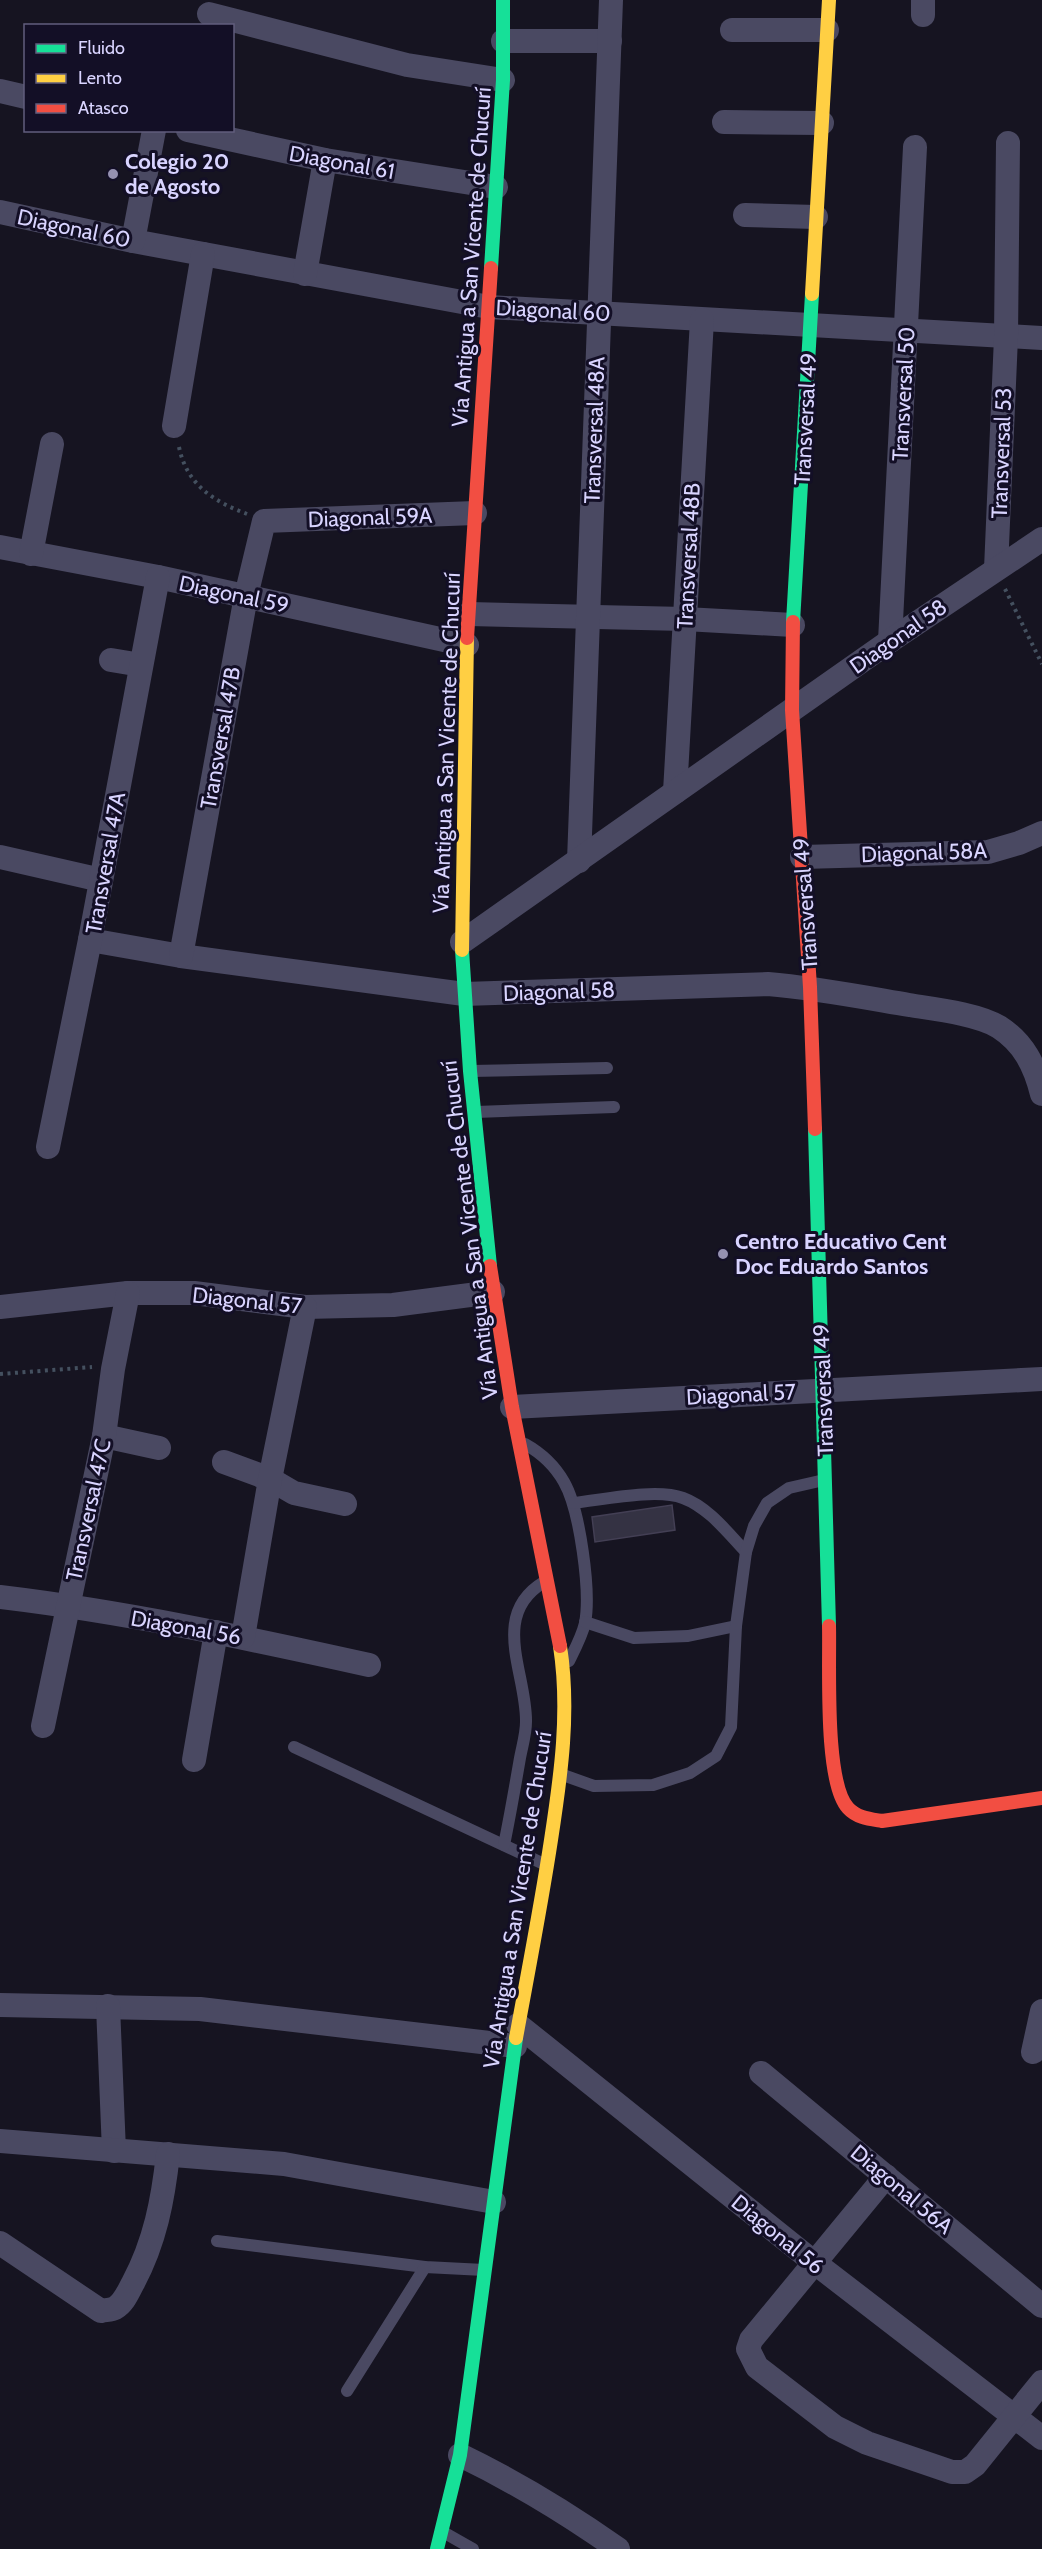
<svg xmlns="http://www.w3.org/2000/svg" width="1042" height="2549" font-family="Cabin,sans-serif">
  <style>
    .building { fill: #343243; stroke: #433f54; stroke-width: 1.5 }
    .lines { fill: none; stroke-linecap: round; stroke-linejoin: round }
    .path { stroke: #44505f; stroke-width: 4; stroke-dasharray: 3 4.5; stroke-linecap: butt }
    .lane { stroke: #4a4962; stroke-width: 12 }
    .street { stroke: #4a4962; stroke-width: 24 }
    .fast { stroke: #16e098; stroke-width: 14 }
    .slow { stroke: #ffcf43; stroke-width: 14 }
    .jam { stroke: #f24e42; stroke-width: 14 }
    .poi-dot { fill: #9591b1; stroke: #130f26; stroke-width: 2 }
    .labels { text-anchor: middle; stroke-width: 6; stroke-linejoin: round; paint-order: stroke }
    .poi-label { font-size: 22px; font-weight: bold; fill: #d9d4ff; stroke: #130f26; text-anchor: start }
    .street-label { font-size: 22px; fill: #d9d4ff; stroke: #130f26 }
  </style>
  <rect width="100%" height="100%" fill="#161421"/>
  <!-- building -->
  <path class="building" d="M672 1505 675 1530 595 1542 592 1517Z"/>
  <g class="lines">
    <!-- path -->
    <g class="path">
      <path d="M179 447C187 485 213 501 247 514"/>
      <path d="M1005 589 1042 664"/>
      <path d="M0 1374 92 1367"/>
    </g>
    <!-- lane -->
    <g class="lane">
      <path d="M471 1071 607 1068"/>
      <path d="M476 1112 614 1107"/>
      <path d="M525 1444C541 1453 555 1466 564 1482 580 1510 591 1592 585 1623 582 1636 575 1649 569 1661"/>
      <path d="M573 1503C602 1500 656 1488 683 1498 708 1507 728 1533 746 1552"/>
      <path d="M585 1622 634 1638 688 1636 736 1626"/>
      <path d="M294 1747 546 1865"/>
      <path d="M563 1775 594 1786 653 1785 690 1773 716 1756 731 1727 736 1626 746 1552 754 1526 767 1503 789 1488 824 1480"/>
      <path d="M504 1845C510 1816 515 1787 520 1758 522 1747 526 1734 526 1722 527 1674 489 1615 544 1582"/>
      <path d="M217 2241 425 2267 484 2270"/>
      <path d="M347 2391 425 2267"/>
      <path d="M443 2532 473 2549"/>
    </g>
    <!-- street -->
    <g class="street">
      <path d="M209 14 407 65 503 80"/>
      <path d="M923 15V0"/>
      <path d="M732 30H827"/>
      <path d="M503 41H610"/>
      <path d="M0 91 26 97"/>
      <path d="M724 122 822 123"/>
      <path d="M188 130 325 160 496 187"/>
      <path d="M0 212 133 241 489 307 1042 338"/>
      <path d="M745 215 816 217"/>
      <path d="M133 241 154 130"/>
      <path d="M305 274 325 160"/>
      <path d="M174 426 203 254"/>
      <path d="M0 547 158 577 467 645"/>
      <path d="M31 554 52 444"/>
      <path d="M996 569 1006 337 1008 143"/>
      <path d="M469 614 685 619 793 625"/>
      <path d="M890 641 915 147"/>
      <path d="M111 660 141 665"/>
      <path d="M675 792 702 320"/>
      <path d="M0 857 101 880"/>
      <path d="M802 857 988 852 1019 843 1042 833"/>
      <path d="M579 861 611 0"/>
      <path d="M90 940 181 956 464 994 768 984C816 988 862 997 909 1005 934 1009 978 1014 999 1027 1024 1043 1035 1066 1042 1094"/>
      <path d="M462 942 890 641 1042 539"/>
      <path d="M181 956 246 596 264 521 475 513"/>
      <path d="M48 1147 90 940 158 577"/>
      <path d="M0 1307 128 1293H194L305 1307 393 1305 493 1292"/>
      <path d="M512 1407 1042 1379"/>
      <path d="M104 1436 159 1448"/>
      <path d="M224 1462 270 1479 294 1493 345 1504"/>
      <path d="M0 1597C125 1612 247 1638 369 1665"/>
      <path d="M243 1637 270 1479 305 1307"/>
      <path d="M43 1726 104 1436 113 1369 128 1293"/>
      <path d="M194 1760 216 1632"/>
      <path d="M0 2005 200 2009 515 2046"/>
      <path d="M108 2006 114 2151"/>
      <path d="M518 2025 815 2263 1042 2438"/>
      <path d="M1033 2052 1042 2011"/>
      <path d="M761 2073 1042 2306"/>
      <path d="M0 2141 284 2164 494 2202"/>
      <path d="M886 2176 751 2340 748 2349 757 2367 835 2427 867 2443 952 2472H965L975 2465 1042 2382"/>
      <path d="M0 2243 101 2311C105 2310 111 2310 115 2308 124 2303 128 2292 133 2283 155 2242 163 2200 168 2154"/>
      <path d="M460 2455C516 2482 567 2513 618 2549"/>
    </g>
    <!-- fast -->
    <g class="fast">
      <path d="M491 268 503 80V0"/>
      <path d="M793 622 812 294"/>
      <path d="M462 950 470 1071 490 1266"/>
      <path d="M815 1129 829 1626"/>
      <path d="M437 2549 460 2455 516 2038"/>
    </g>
    <!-- slow -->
    <g class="slow">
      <path d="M812 294 829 0"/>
      <path d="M462 950 467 638"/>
      <path d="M516 2038C528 1972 541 1906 551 1840 561 1775 570 1711 560 1646"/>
    </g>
    <!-- jam -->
    <g class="jam">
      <path d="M793 622 792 710 810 987 815 1129"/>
      <path d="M467 638 491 268"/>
      <path d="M490 1266 512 1407 560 1646"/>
      <path d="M829 1626C830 1665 824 1782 848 1808 857 1818 870 1819 882 1821L1042 1798"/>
    </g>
  </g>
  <!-- markers -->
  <g class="poi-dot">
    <circle cx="113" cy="174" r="6"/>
    <circle cx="723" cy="1254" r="6"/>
  </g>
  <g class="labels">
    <!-- poi labels -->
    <g class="poi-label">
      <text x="125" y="169">Colegio 20<tspan x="125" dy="25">de Agosto</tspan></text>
      <text x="735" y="1249">Centro Educativo Cent<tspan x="735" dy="25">Doc Eduardo Santos</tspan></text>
    </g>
    <!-- street labels -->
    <g class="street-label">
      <text transform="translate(342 162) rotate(10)" y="8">Diagonal 61</text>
      <text transform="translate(74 228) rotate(12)" y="8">Diagonal 60</text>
      <text transform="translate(471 257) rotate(-86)" y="8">Vía Antigua a San Vicente de Chucurí</text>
      <text transform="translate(553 310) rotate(3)" y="8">Diagonal 60</text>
      <text transform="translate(903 394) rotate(-87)" y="8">Transversal 50</text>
      <text transform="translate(805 419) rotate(-87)" y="8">Transversal 49</text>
      <text transform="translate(594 430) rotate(-88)" y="8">Transversal 48A</text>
      <text transform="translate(1001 453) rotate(-88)" y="8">Transversal 53</text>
      <text transform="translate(370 517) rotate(-2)" y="8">Diagonal 59A</text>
      <text transform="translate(688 556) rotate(-87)" y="8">Transversal 48B</text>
      <text transform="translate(234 594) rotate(12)" y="8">Diagonal 59</text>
      <text transform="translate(898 636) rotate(-35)" y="8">Diagonal 58</text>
      <text transform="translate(220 738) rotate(-80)" y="8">Transversal 47B</text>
      <text transform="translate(446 743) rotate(-88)" y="8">Vía Antigua a San Vicente de Chucurí</text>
      <text transform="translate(924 852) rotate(-2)" y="8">Diagonal 58A</text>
      <text transform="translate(105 863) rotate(-80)" y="8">Transversal 47A</text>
      <text transform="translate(805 904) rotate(-94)" y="8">Transversal 49</text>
      <text transform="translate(559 991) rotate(-2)" y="8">Diagonal 58</text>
      <text transform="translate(469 1230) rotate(-97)" y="8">Vía Antigua a San Vicente de Chucurí</text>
      <text transform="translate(247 1300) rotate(6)" y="8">Diagonal 57</text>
      <text transform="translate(823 1390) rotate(-92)" y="8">Transversal 49</text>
      <text transform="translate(741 1394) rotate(-3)" y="8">Diagonal 57</text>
      <text transform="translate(88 1510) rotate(-78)" y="8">Transversal 47C</text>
      <text transform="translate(186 1627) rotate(10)" y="8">Diagonal 56</text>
      <text transform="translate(517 1900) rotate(-81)" y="8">Vía Antigua a San Vicente de Chucurí</text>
      <text transform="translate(902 2189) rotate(40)" y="8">Diagonal 56A</text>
      <text transform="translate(778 2234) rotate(39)" y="8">Diagonal 56</text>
    </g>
  </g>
  <!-- legend -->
  <rect x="24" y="24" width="210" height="108" fill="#130f26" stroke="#625e7d" stroke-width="1.5"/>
  <rect x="36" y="44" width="30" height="9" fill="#16e098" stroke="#625e7d" stroke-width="1.5"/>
  <text x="78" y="54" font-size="18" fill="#d9d4ff">Fluido</text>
  <rect x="36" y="74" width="30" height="9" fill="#ffcf43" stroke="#625e7d" stroke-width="1.5"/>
  <text x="78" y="84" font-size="18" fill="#d9d4ff">Lento</text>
  <rect x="36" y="104" width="30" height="9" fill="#f24e42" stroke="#625e7d" stroke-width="1.5"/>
  <text x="78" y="114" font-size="18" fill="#d9d4ff">Atasco</text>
</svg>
